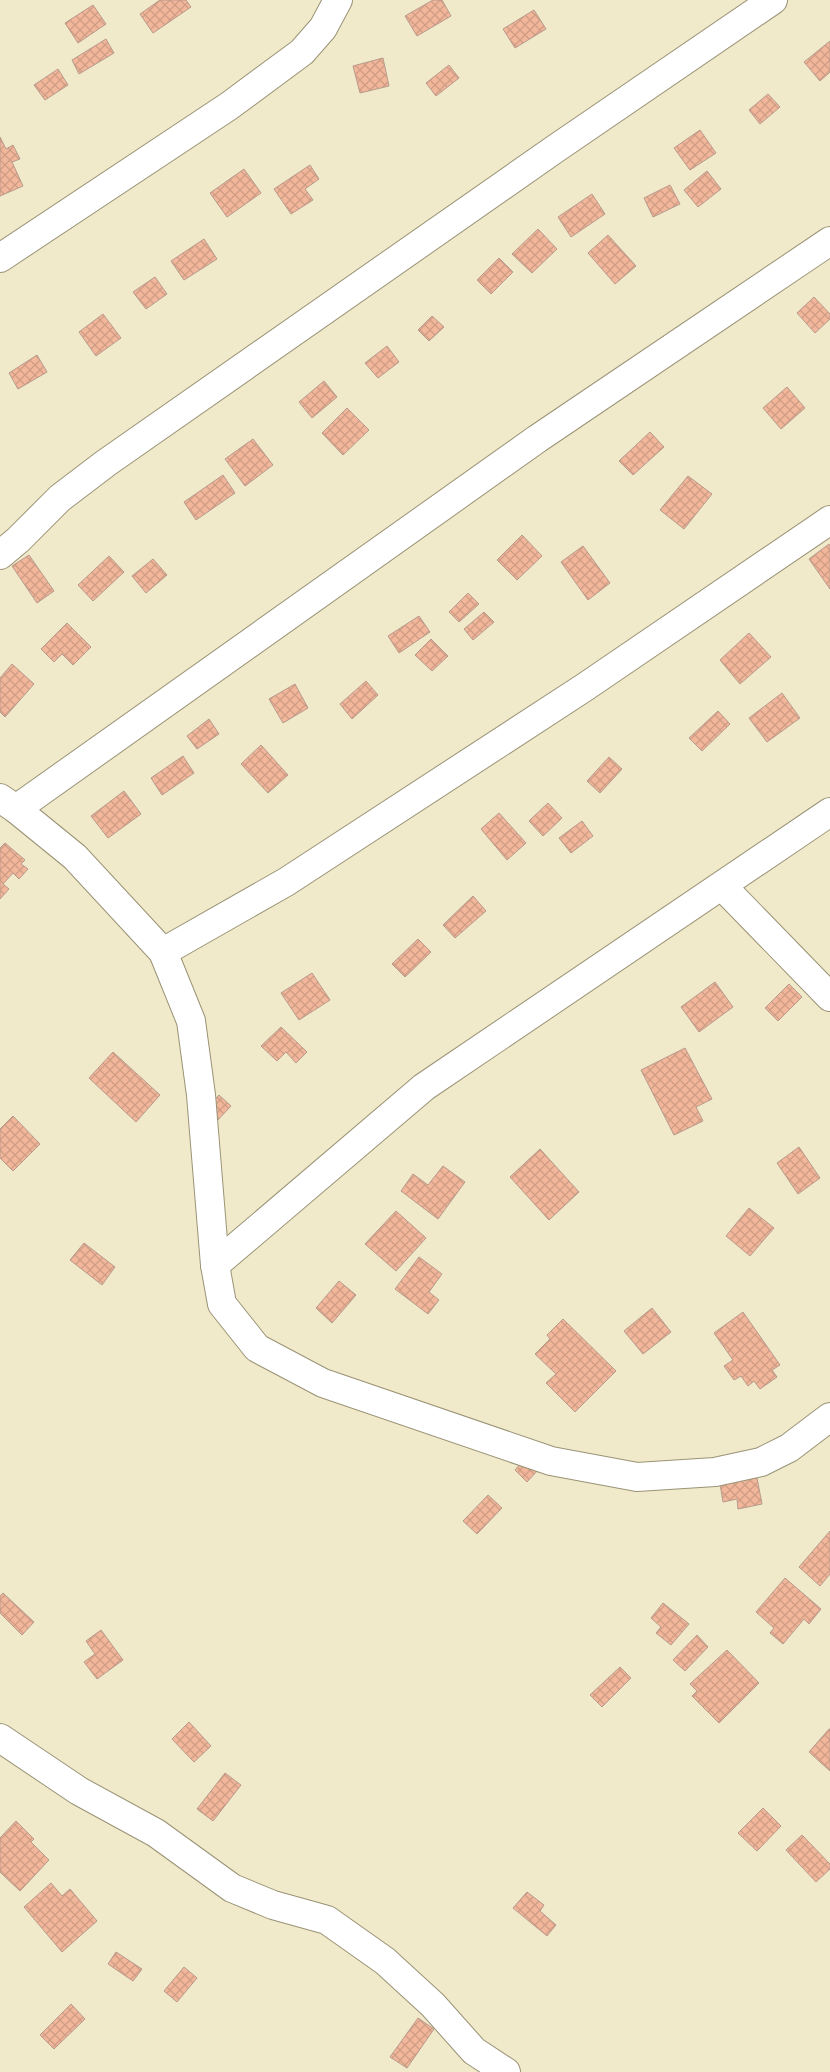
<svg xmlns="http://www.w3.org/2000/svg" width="830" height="2072" font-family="'Zilla Slab',serif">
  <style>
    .building { fill: url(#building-cross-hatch); stroke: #b89a8c }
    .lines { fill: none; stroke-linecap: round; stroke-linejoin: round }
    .minor-casing { stroke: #9a9376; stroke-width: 30 }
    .minor { stroke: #fff; stroke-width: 28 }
  </style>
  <defs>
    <pattern id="building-cross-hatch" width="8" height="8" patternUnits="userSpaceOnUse" patternTransform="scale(1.25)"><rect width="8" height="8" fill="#f2b79b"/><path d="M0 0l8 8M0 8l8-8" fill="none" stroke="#cf9c84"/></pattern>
  </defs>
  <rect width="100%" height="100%" fill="#f0e9ca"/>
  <!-- building -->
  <g class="building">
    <path d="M160 0H186L191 7 153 33 140 14Z"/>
    <path d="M433 0H442L451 16 417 36 405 16Z"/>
    <path d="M93 5 106 24 78 43 65 23Z"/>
    <path d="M534 10 546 29 515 48 503 29Z"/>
    <path d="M106 39 114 53 79 74 72 60Z"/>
    <path d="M830 41V72L820 81 804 62Z"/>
    <path d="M383 58 389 86 360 93 353 66Z"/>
    <path d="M449 65 459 78 436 96 426 83Z"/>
    <path d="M58 69 68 85 45 100 34 85Z"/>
    <path d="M768 94 780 107 760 124 749 110Z"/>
    <path d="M700 130 716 153 690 170 674 148Z"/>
    <path d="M0 137 6 149 13 145 20 159 12 162 23 186 0 196Z"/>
    <path d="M310 165 319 179 305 189 313 200 291 214 274 189Z"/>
    <path d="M244 169 261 193 227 217 210 193Z"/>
    <path d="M707 171 721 189 698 207 684 190Z"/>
    <path d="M670 185 680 204 653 217 644 198Z"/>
    <path d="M592 194 605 214 571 237 558 217Z"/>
    <path d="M538 229 557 249 532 273 512 254Z"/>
    <path d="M608 235 636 266 615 284 588 253Z"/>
    <path d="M204 239 217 259 184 280 171 261Z"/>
    <path d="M499 258 513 272 491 294 477 280Z"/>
    <path d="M155 277 167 294 146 309 133 292Z"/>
    <path d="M814 297 830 314V319L815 333 797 313Z"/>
    <path d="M103 314 121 338 96 356 79 332Z"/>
    <path d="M432 316 444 327 429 341 418 330Z"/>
    <path d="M387 346 399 362 378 378 365 363Z"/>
    <path d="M37 355 47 372 18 389 9 373Z"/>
    <path d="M324 381 337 397 312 418 299 402Z"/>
    <path d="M787 387 805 408 781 429 763 408Z"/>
    <path d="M347 408 369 430 343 455 322 433Z"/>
    <path d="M650 432 664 447 633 475 619 461Z"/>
    <path d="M253 439 273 465 245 486 225 459Z"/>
    <path d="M223 475 235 493 196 520 184 502Z"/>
    <path d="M688 476 712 494 684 529 660 510Z"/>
    <path d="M522 535 542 556 517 580 497 560Z"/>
    <path d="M829 544 830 546V589L809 559Z"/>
    <path d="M583 546 610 583 588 600 561 562Z"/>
    <path d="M29 555 54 591 37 603 12 566Z"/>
    <path d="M109 556 124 572 93 601 78 585Z"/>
    <path d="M153 559 167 575 146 593 132 576Z"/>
    <path d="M468 593 479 604 459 622 449 612Z"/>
    <path d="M484 612 494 622 473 640 464 629Z"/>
    <path d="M419 616 430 632 399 653 388 636Z"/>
    <path d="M67 623 91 647 73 665 62 654 54 662 41 649Z"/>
    <path d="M749 633 771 657 740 684 720 660Z"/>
    <path d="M431 639 448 656 432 671 415 655Z"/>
    <path d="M12 664 34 684 5 717 0 712V678Z"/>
    <path d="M366 681 378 695 352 719 340 704Z"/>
    <path d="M295 684 308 708 283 723 269 699Z"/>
    <path d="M782 693 800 718 767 742 749 718Z"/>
    <path d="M718 711 730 724 702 751 689 738Z"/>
    <path d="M209 719 219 734 197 749 187 736Z"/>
    <path d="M261 745 288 775 268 793 241 764Z"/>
    <path d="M183 756 194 773 162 795 151 778Z"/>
    <path d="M609 757 622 769 600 793 587 781Z"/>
    <path d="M124 791 141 814 108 838 91 816Z"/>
    <path d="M548 803 562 818 543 836 529 821Z"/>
    <path d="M499 813 526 843 507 860 481 829Z"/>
    <path d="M582 821 593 836 571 853 559 838Z"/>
    <path d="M5 843 25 860 21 864 28 869 19 879 13 873 3 884 9 889 0 899V848Z"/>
    <path d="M473 896 486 911 455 938 443 925Z"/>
    <path d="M418 939 431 952 405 977 392 964Z"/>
    <path d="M312 973 330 1000 299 1020 281 993Z"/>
    <path d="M715 982 733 1007 699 1032 681 1007Z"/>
    <path d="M789 984 802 997 778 1021 765 1008Z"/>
    <path d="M281 1027 307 1052 296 1063 286 1052 277 1061 261 1046Z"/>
    <path d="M685 1048 712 1099 696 1107 703 1121 674 1135 641 1070Z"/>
    <path d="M113 1052 160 1095 136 1122 89 1078Z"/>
    <path d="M219 1095 231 1106 215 1123 204 1112Z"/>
    <path d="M13 1116 40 1144 13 1171 0 1158V1129Z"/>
    <path d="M799 1147 820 1178 798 1194 777 1163Z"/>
    <path d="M540 1149 579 1192 549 1220 510 1177Z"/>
    <path d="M443 1166 465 1182 438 1219 401 1191 413 1174 428 1185Z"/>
    <path d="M749 1208 774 1228 750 1256 726 1236Z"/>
    <path d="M396 1211 426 1238 396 1271 365 1244Z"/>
    <path d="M84 1243 115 1267 102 1285 70 1260Z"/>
    <path d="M419 1257 442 1274 429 1292 439 1300 428 1314 395 1289Z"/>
    <path d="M339 1281 356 1295 332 1323 316 1308Z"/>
    <path d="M652 1308 671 1332 643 1354 624 1331Z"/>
    <path d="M743 1312 780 1365 772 1370 777 1377 760 1389 754 1381 748 1386 741 1376 734 1380 724 1366 733 1360 714 1333Z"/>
    <path d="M563 1319 616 1371 575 1412 546 1383 556 1374 535 1354 550 1339 547 1335Z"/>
    <path d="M536 1446 549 1458 527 1482 515 1470Z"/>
    <path d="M757 1478 762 1504 738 1509 737 1499 723 1502 720 1484Z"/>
    <path d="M488 1495 502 1508 477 1534 463 1521Z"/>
    <path d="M830 1531V1574L820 1586 799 1567Z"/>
    <path d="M785 1578 821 1609 809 1624 804 1619 783 1644 770 1633 774 1628 756 1612Z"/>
    <path d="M3 1593 34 1622 22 1635 0 1613V1596Z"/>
    <path d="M663 1603 689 1624 671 1645 656 1633 661 1627 651 1618Z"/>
    <path d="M101 1630 123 1660 97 1679 84 1662 95 1654 86 1641Z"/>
    <path d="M697 1635 708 1647 685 1671 673 1660Z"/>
    <path d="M727 1650 759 1683 719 1723 692 1696 697 1691 690 1684Z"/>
    <path d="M620 1667 631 1678 602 1707 590 1695Z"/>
    <path d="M189 1722 211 1746 194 1762 172 1739Z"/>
    <path d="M829 1729H830V1771L809 1752Z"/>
    <path d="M225 1773 241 1785 213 1821 197 1809Z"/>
    <path d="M763 1808 781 1826 757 1851 738 1833Z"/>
    <path d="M16 1821 34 1839 31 1842 49 1860 20 1891 0 1872V1838Z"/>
    <path d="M802 1835 830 1864V1869L816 1882 786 1850Z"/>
    <path d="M51 1883 62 1896 70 1889 97 1921 62 1952 24 1907Z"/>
    <path d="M527 1892 544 1905 540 1911 556 1925 547 1936 513 1908Z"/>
    <path d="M116 1952 142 1969 133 1981 108 1964Z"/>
    <path d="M184 1967 197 1978 177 2002 164 1991Z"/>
    <path d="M71 2004 85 2019 54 2049 40 2035Z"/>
    <path d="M418 2018 434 2029 407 2068 390 2057Z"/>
  </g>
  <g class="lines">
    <!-- minor casing -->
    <g class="minor-casing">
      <g id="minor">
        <path d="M0 258 229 106 302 52 323 28 338 0"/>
        <path d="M0 555 18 540 60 498 106 463 555 149 773 0"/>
        <path d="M0 798 16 809 75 857 163 952 191 1021 201 1095 215 1265 222 1304 257 1348 323 1383 551 1461 637 1477 715 1472 761 1462 789 1448 830 1417"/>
        <path d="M16 809 537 439 830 241"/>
        <path d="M722 886 830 997"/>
        <path d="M163 952 286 882 585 687 830 520"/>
        <path d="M215 1265 424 1087 830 812"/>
        <path d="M0 1738 79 1791 156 1833 232 1888 273 1905 327 1920 385 1961 433 2005 474 2051 506 2072"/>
      </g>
    </g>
    <!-- minor -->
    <use href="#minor" class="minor"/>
  </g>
</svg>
